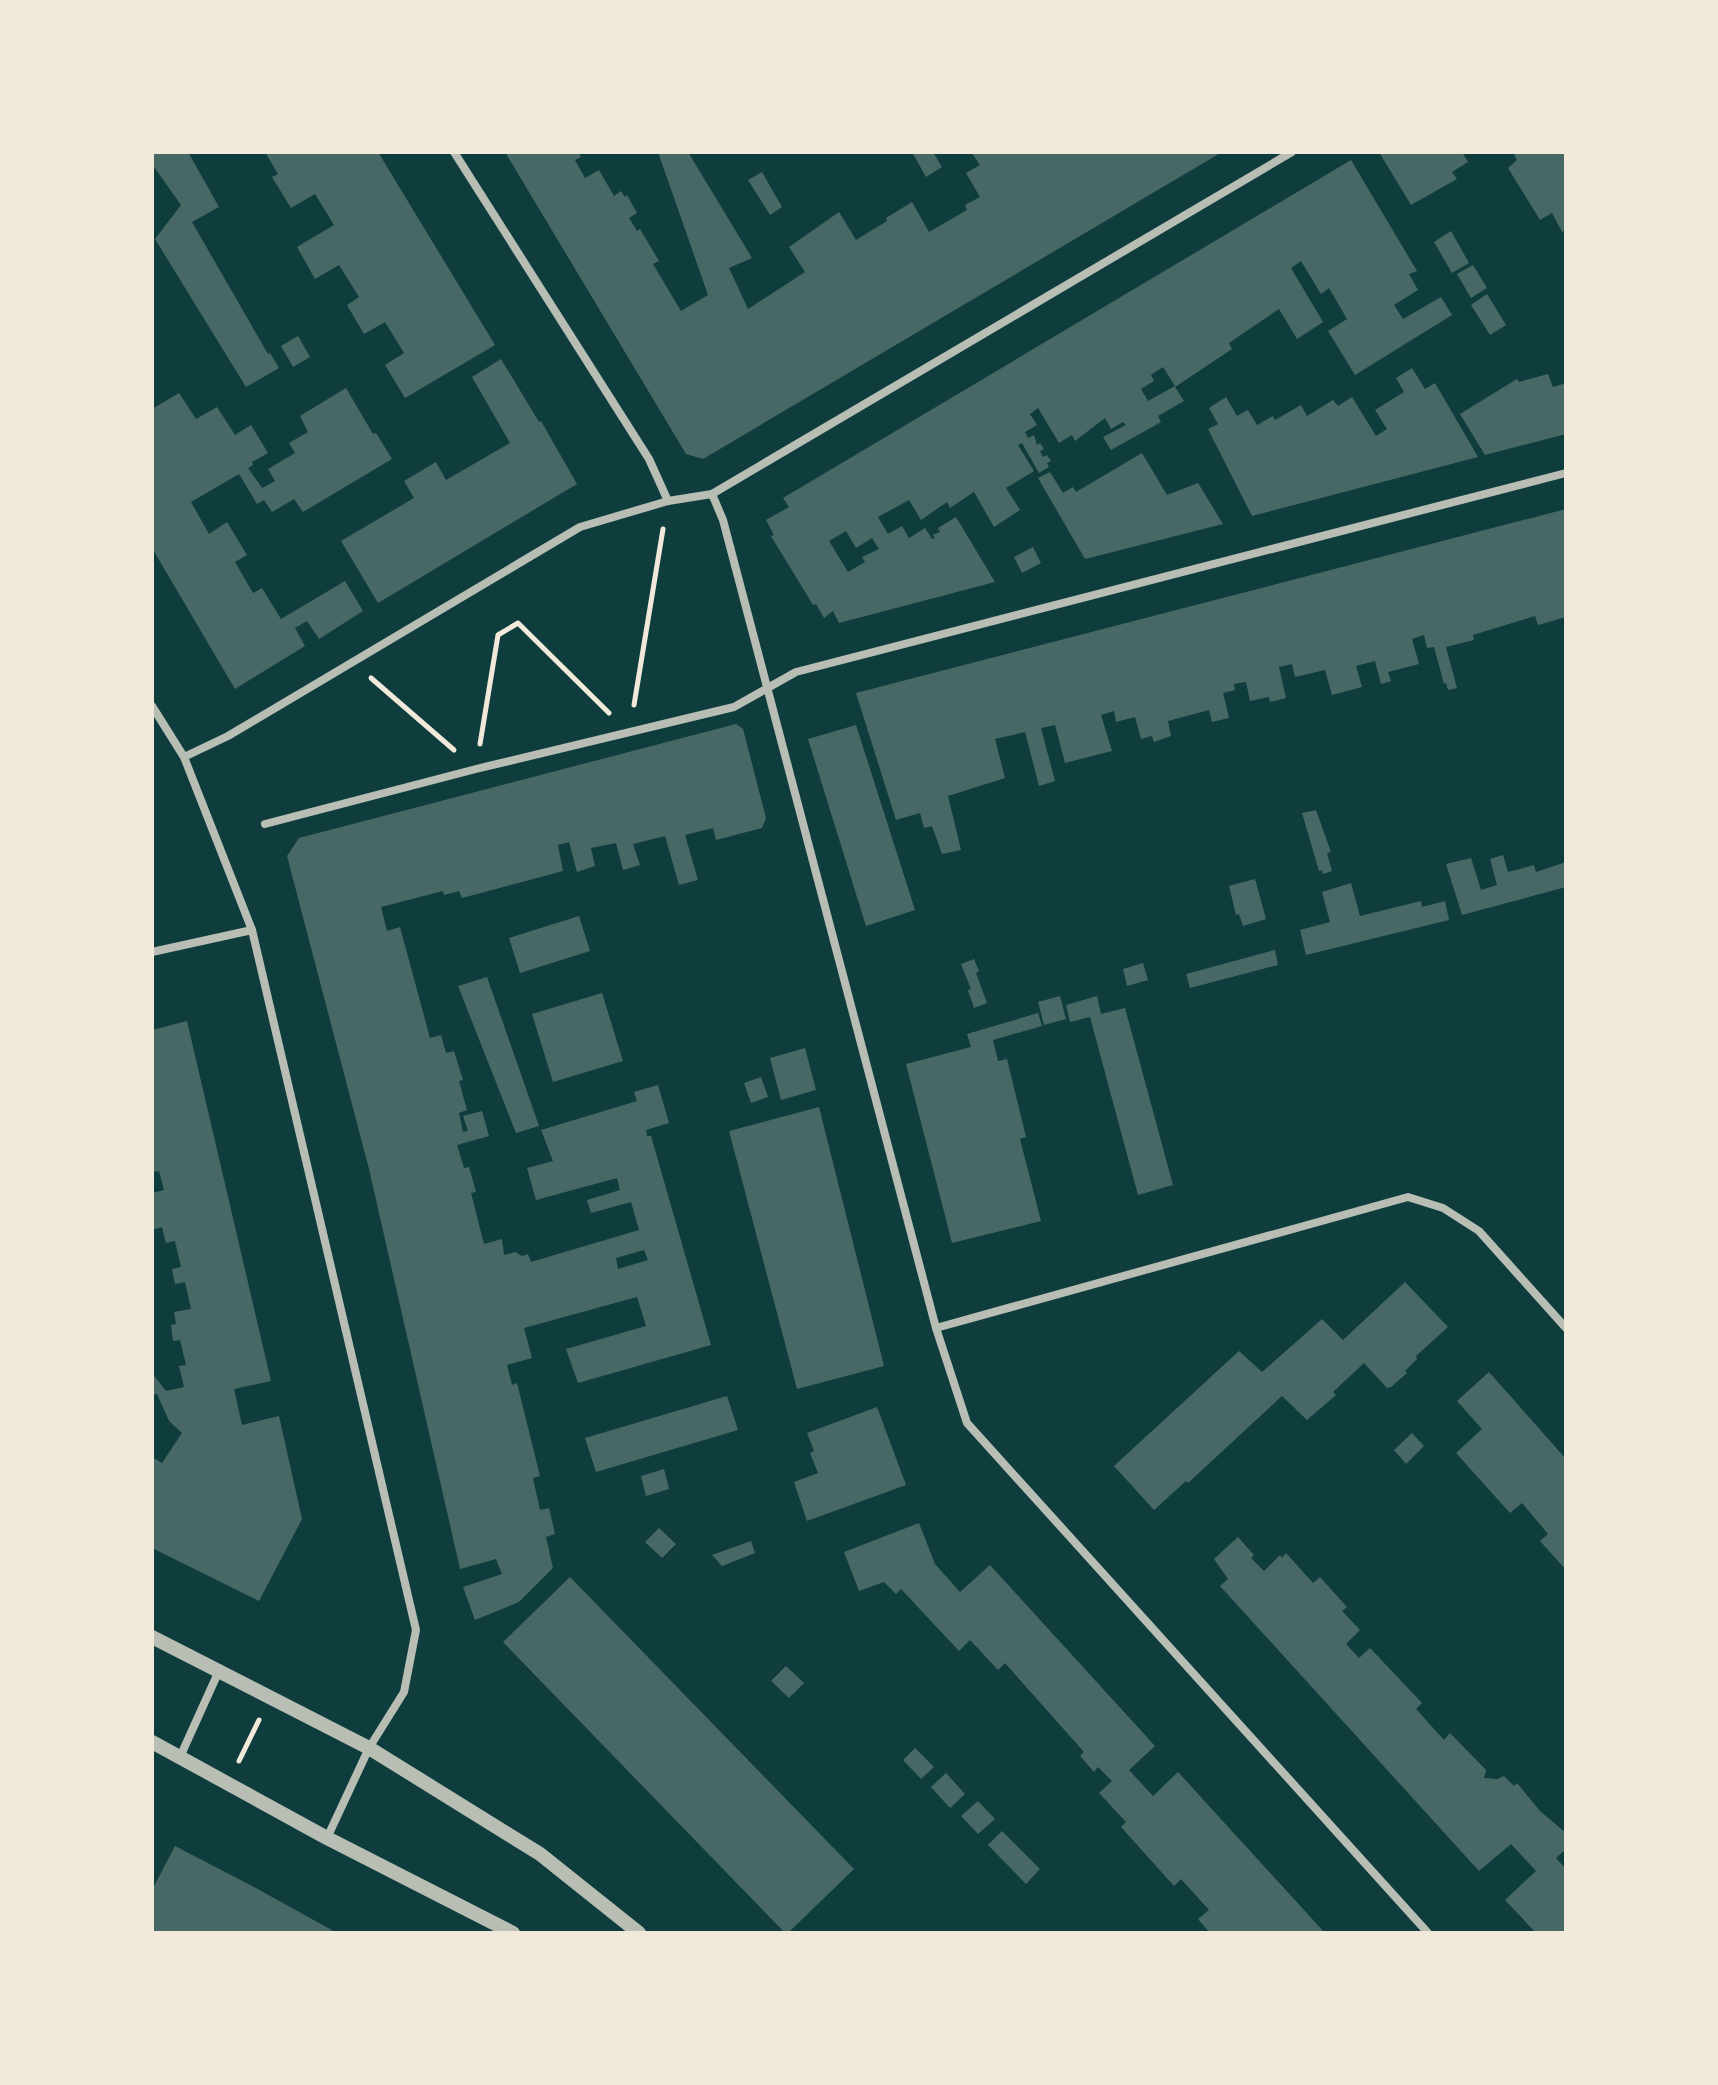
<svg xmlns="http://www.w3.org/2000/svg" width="1718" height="2085" font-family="Signika,sans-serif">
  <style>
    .building { fill: #486865; fill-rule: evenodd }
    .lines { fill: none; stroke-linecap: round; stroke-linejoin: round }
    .path { stroke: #f1e9da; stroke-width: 5 }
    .minor { stroke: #b8beb3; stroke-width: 8 }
    .tertiary { stroke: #b8beb3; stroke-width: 14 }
  </style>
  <rect width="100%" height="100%" fill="#0f3d3e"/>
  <!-- building -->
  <g class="building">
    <path d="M152 152H188L219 207 192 222 268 354 270 353 279 368 246 387 155 239 181 205 152 164Z"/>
    <path d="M265 152H378L495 345 405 398 385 365 404 353 385 322 364 334 347 305 359 297 339 265 315 279 297 247 334 225 315 194 291 208 272 177 278 174Z"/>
    <path d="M505 152H578L581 157 575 160 585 178 599 170 614 196 621 191 625 197 627 195 637 213 629 218 637 231 640 229 659 261 653 264 681 311 708 295 658 152H688L752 258 729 268 748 309 805 272 789 247 839 212 856 240 887 221 886 218 912 202 929 232 967 210 965 205 980 197 966 173 980 165 971 152H1222L703 459 686 454Z"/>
    <path d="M912 152H933L942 167 926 177Z"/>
    <path d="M1379 152H1462L1468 162 1452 172 1457 179 1411 205Z"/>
    <path d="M1513 152H1566V230L1562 232 1552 213 1540 220 1508 168 1517 160Z"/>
    <path d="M1351 160 1417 271 1409 274 1418 290 1394 305 1403 319 1441 297 1452 315 1355 375 1328 331 1347 319 1329 288 1321 294 1301 261 1291 268 1323 322 1297 339 1279 309 1229 343 1232 349 1175 387 1184 401 1158 416 1161 422 1111 450 1103 437 1126 425 1123 422 1111 429 1105 418 1075 441 1072 435 1059 443 1038 408 1030 414 1037 425 1025 432 1028 438 1034 435 1037 445 1040 443 1044 449 1040 451 1043 457 1047 455 1051 461 1047 463 1049 467 1039 473 1022 443 1018 445 1034 471 1006 488 1020 510 994 527 974 492 950 508 947 502 921 520 909 500 878 517 888 534 902 526 909 538 925 528 932 539 935 538 933 535 940 532 938 528 956 517 995 582 839 623 833 611 824 618 816 604 813 605 771 536 774 535 766 520 789 507 783 498ZM1163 367 1175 386 1148 401 1141 389 1154 381 1151 375ZM846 531 856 548 872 538 879 549 862 557 865 562 848 572 829 541Z"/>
    <path d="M762 172 782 207 770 215 748 180Z"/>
    <path d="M1451 231 1469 263 1452 273 1434 242Z"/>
    <path d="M1473 265 1487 288 1471 298 1457 274Z"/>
    <path d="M1487 294 1506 325 1490 335 1471 305Z"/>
    <path d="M298 336 310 357 293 367 281 346Z"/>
    <path d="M501 359 539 422 541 421 577 484 378 603 341 541 414 498 404 481 436 462 446 480 510 443 472 377Z"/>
    <path d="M1412 368 1425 389 1435 383 1478 457 1252 516 1208 429 1218 424 1209 408 1226 397 1237 416 1248 410 1257 425 1273 416 1275 420 1301 405 1307 416 1333 400 1338 406 1352 397 1376 436 1387 429 1375 410 1404 392 1396 378Z"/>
    <path d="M1548 374 1553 387 1566 383V434L1485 455 1460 414 1517 379 1519 382Z"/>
    <path d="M346 388 373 434 376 433 392 459 303 512 294 499 272 512 264 500 257 504 239 474 191 502 209 534 227 522 247 555 235 562 253 593 262 588 281 619 345 581 363 611 319 639 307 621 295 628 305 646 235 689 152 548V409L179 393 196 419 217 407 235 435 251 425 268 453 252 462 253 465 248 468 262 488 275 481 268 469 295 453 289 443 308 432 300 416Z"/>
    <path d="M1142 453 1167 495 1198 483 1223 524 1085 559 1038 478 1050 472 1063 493 1073 487 1076 492Z"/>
    <path d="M1566 509V617L1538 625 1535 616 1473 635 1474 640 1446 647 1457 688 1448 690 1446 683 1444 684 1434 647 1427 648 1424 635 1412 639 1419 664 1388 672 1391 681 1381 684 1375 661 1356 666 1362 687 1332 695 1325 670 1295 677 1292 664 1279 667 1286 698 1270 702 1269 697 1250 701 1246 682 1234 684 1235 690 1223 693 1229 718 1212 722 1209 710 1168 721 1171 736 1154 742 1152 736 1141 739 1135 717 1116 722 1114 711 1101 715 1112 751 1065 763 1055 725 1041 728 1055 781 1039 786 1025 732 995 739 1005 778 948 796 961 850 942 854 932 826 924 828 920 813 896 820 856 693Z"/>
    <path d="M1033 547 1041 563 1022 573 1014 557Z"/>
    <path d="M736 724 743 729 766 818 762 828 716 840 713 828 685 835 698 880 679 885 665 836 633 844 640 865 623 870 616 843 591 848 595 866 577 872 569 842 558 845 563 871 462 898 459 891 444 895 443 891 381 907 387 931 400 927 430 1038 441 1035 446 1053 454 1051 463 1080 459 1081 467 1110 459 1113 463 1132 468 1131 463 1116 482 1111 489 1136 457 1145 464 1168 469 1167 476 1192 471 1193 484 1244 502 1239 504 1255 515 1252 522 1256 528 1254 531 1262 639 1230 631 1202 591 1213 587 1200 620 1190 617 1178 536 1200 527 1168 553 1161 541 1130 637 1101 634 1092 658 1085 669 1123 646 1130 647 1136H651L711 1345 578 1383 566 1349 646 1326 637 1297 524 1328 532 1358 507 1365 512 1385 517 1383 540 1476 533 1478 540 1510 549 1508 555 1534 546 1537 553 1568 519 1602 475 1620 463 1587 502 1574 496 1559 460 1569 369 1169 287 856 299 838ZM644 1250 648 1260 618 1269 616 1258Z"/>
    <path d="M856 725 915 910 866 926 808 739Z"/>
    <path d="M1316 810 1331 852 1327 853 1332 871 1323 874 1322 870 1319 871 1302 813Z"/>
    <path d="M1503 855 1508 872 1534 865 1536 872 1566 862V887L1462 915 1446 864 1471 858 1481 890 1497 885 1490 859Z"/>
    <path d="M1255 879 1266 919 1243 926 1239 914 1236 915 1229 886Z"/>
    <path d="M1351 883 1360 916 1421 901 1422 907 1445 901 1449 920 1306 955 1300 930 1330 922 1322 892Z"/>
    <path d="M579 916 590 951 520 973 509 938Z"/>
    <path d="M1275 950 1278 965 1190 988 1186 974Z"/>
    <path d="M974 959 979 971 976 973 987 1003 974 1008 968 990 971 989 961 964Z"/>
    <path d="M1143 963 1148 980 1127 986 1123 969Z"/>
    <path d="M487 977 539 1126 516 1133 458 986Z"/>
    <path d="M602 993 623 1061 553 1082 532 1014Z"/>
    <path d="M1060 996 1066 1019 1044 1025 1038 1002Z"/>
    <path d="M1097 996 1101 1014 1125 1008 1173 1185 1138 1195 1090 1017 1070 1022 1066 1005Z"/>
    <path d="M1038 1013 1042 1026 993 1040 998 1061 1007 1059 1026 1137 1020 1139 1041 1221 952 1243 906 1064 971 1047 967 1034Z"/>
    <path d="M187 1021 271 1381 234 1389 242 1425 279 1416 302 1519 259 1601 152 1548V1457L162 1463 182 1433 169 1421 157 1394 152 1395V1373L166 1391 184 1387 179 1366 186 1365 180 1340 173 1341 171 1325 176 1324 174 1312 191 1309 185 1282 175 1284 172 1269 181 1267 175 1241 166 1243 162 1227 152 1230V1193L164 1190 159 1171 152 1172V1030Z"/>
    <path d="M805 1048 816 1090 781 1100 770 1058Z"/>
    <path d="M761 1077 768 1097 751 1103 744 1083Z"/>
    <path d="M819 1107 884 1366 797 1389 729 1131Z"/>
    <path d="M1405 1282 1448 1327 1416 1356 1417 1359 1405 1371 1407 1373 1391 1387 1387 1388 1364 1363 1333 1392 1336 1395 1307 1420 1282 1396 1188 1483 1186 1481 1154 1510 1114 1466 1239 1351 1262 1372 1322 1319 1343 1340Z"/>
    <path d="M1489 1372 1566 1459V1570L1540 1541 1548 1534 1522 1503 1510 1513 1456 1453 1482 1429 1457 1401Z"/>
    <path d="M727 1396 738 1430 596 1472 585 1438Z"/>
    <path d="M877 1407 906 1485 807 1521 794 1482 818 1473 810 1453 814 1451 807 1433Z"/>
    <path d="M1412 1433 1424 1446 1406 1464 1394 1450Z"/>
    <path d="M664 1469 669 1489 646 1496 641 1476Z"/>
    <path d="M919 1523 935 1564 960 1592 990 1565 1155 1746 1129 1770 1153 1796 1178 1772 1325 1933H1210L1198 1919 1209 1910 1181 1879 1174 1886 1121 1827 1126 1822 1099 1793 1112 1781 1098 1767 1094 1772 1080 1756 1084 1752 1005 1663 998 1670 970 1640 959 1651 901 1589 896 1594 884 1582 859 1591 844 1552Z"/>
    <path d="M659 1528 676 1544 662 1558 645 1542Z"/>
    <path d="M1238 1537 1254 1555 1251 1558 1264 1571 1280 1555 1282 1558 1286 1553 1313 1583 1320 1577 1347 1607 1342 1611 1360 1630 1346 1644 1359 1658 1370 1648 1422 1703 1416 1709 1444 1740 1450 1733 1486 1770 1484 1778 1497 1779 1504 1776 1514 1786 1517 1783 1540 1811 1566 1833V1849L1556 1858 1566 1869V1933H1536L1505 1900 1536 1871 1511 1844 1479 1871 1220 1586 1228 1579 1214 1559Z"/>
    <path d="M751 1541 755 1553 722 1566 712 1555Z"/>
    <path d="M570 1577 854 1869 788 1933H785L503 1642Z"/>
    <path d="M786 1666 804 1683 789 1698 771 1681Z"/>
    <path d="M915 1748 934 1767 921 1779 903 1760Z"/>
    <path d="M946 1773 965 1794 950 1808 931 1787Z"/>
    <path d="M978 1801 995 1819 978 1834 961 1816Z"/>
    <path d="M1002 1831 1040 1869 1026 1884 988 1845Z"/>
    <path d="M175 1846 254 1887 337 1933H152V1890Z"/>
  </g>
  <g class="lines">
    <!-- path -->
    <g class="path">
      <path d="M371 678 454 750"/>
      <path d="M634 705 663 529"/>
      <path d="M480 744 498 635 518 623 609 713"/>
      <path d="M239 1761 259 1720"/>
    </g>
    <!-- minor -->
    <g class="minor">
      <path d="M454 152 649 459 668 501"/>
      <path d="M712 494 723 520 936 1328 967 1423 1428 1933"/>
      <path d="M152 706 184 757 252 930 416 1630 404 1692 369 1748 327 1838"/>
      <path d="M184 757 228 736 580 527 668 501 712 494 1292 152"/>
      <path d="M265 824 476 769 734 707 796 672 1566 473"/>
      <path d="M152 952 252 930"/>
      <path d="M936 1328 1408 1197 1443 1208 1479 1231 1566 1328"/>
      <path d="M180 1757 218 1673"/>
    </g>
    <!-- tertiary -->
    <g class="tertiary">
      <path d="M152 1637 369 1748 540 1854 639 1933"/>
      <path d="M152 1742 327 1838 513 1933"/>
    </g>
  </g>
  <!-- border -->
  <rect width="1718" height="2085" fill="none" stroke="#f1e9da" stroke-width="308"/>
</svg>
